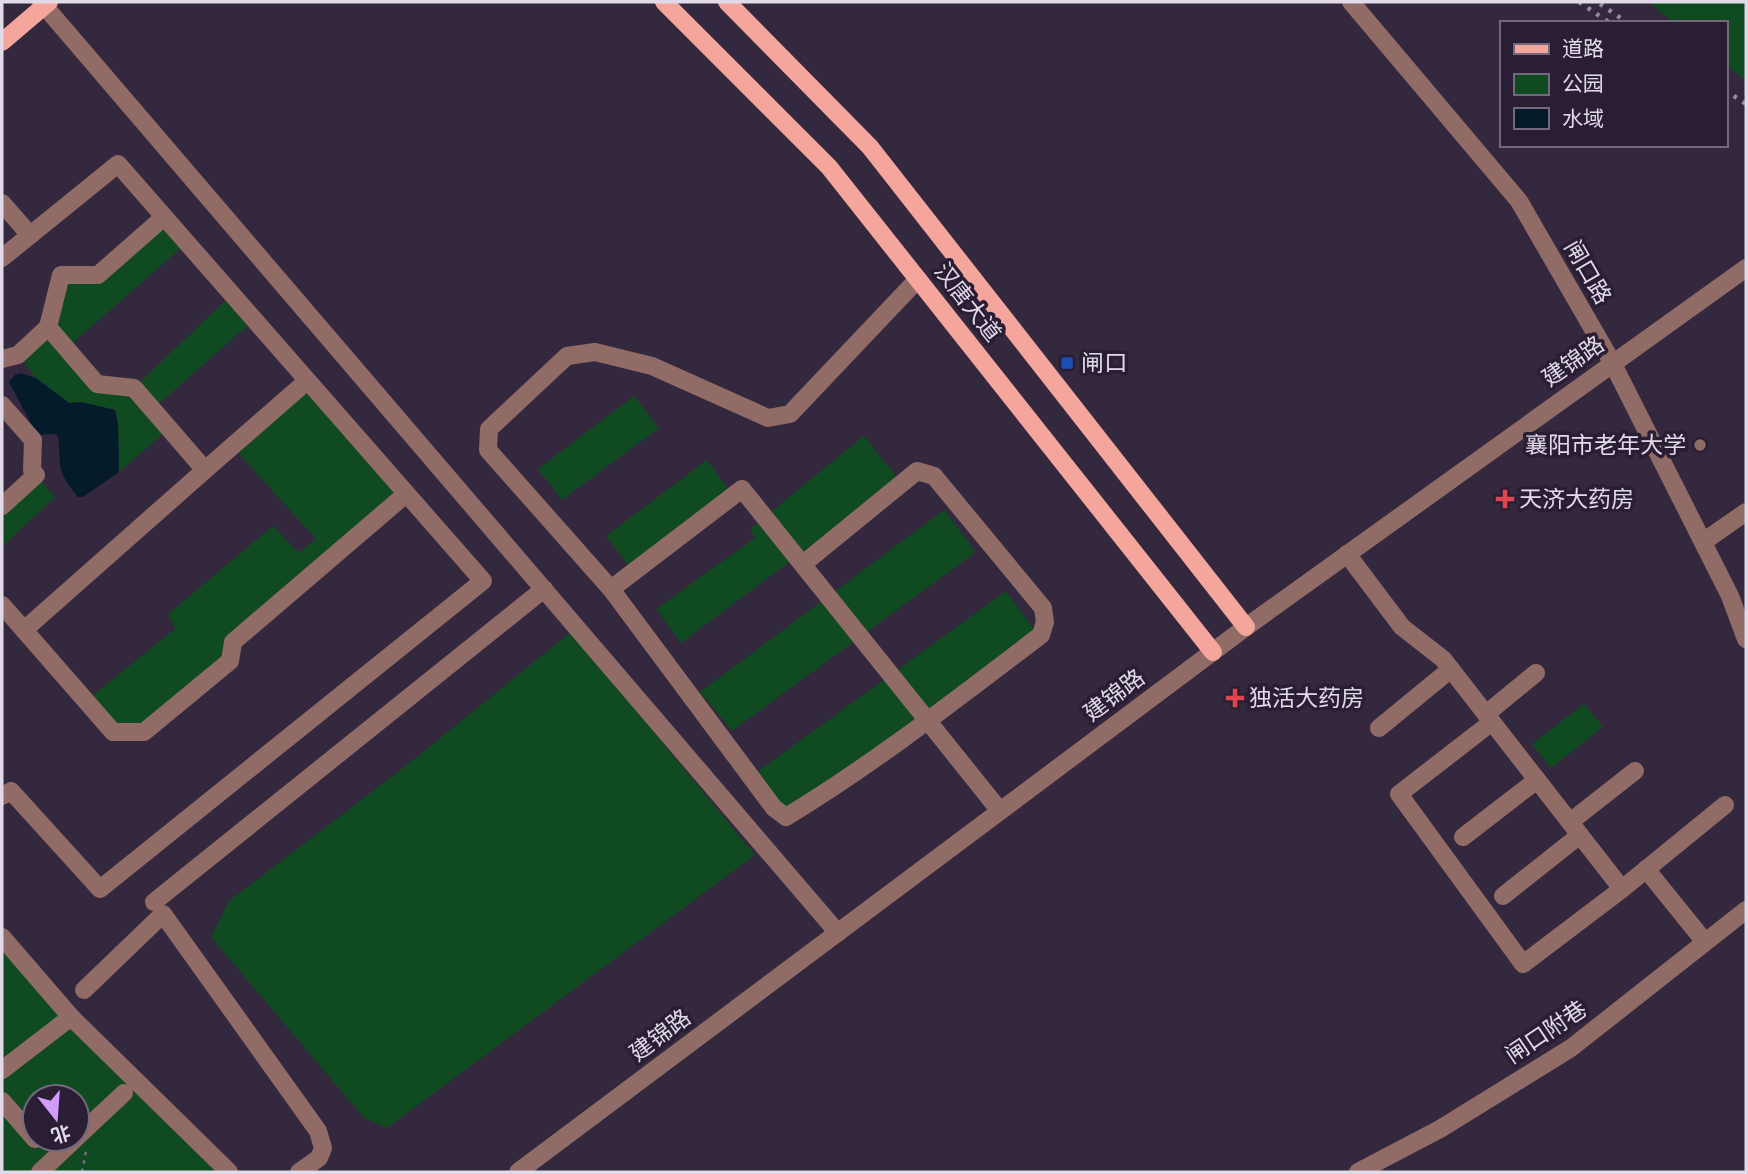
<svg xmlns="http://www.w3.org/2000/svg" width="1748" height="1174" font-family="'Exo 2','Noto Sans SC',sans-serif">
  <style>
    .green { fill: #104a20; fill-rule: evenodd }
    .water { fill: #041b2c }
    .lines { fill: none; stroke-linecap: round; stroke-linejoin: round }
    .path { stroke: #766c80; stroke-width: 2.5; stroke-dasharray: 3.5 5; stroke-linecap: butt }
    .minor { stroke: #916b65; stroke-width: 18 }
    .major { stroke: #f5a69c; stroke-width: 18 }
    .rail { stroke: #948b9e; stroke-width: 4.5; stroke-dasharray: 3.5 7; stroke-linecap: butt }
    .transit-dot { fill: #1a4fb4; stroke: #2a1e34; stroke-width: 2.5 }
    .education-dot { fill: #8d6e63; stroke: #2a1e34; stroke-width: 2.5 }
    .health-dot { fill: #e0444e; stroke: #2a1e34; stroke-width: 2.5 }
    .labels { text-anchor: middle; stroke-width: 7; stroke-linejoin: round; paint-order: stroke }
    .street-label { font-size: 23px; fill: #e1dae9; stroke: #2a1e34 }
    .poi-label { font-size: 23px; fill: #e1dae9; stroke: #2a1e34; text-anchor: start }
  </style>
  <rect width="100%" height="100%" fill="#34283f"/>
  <!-- green -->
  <g class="green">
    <path d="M1649 2H1746V81L1725 64V23H1674Z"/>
    <path d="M164 217 187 243 67 348 97 384 134 388 232 294 254 320 153 409 169 429 119 472 118 424 115 410 81 402 69 403 36 378 18 355 48 327 61 275H98Z"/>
    <path d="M307 381 406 494 233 642 230 661 144 732H113L86 701 176 628 167 615 273 526 299 553 316 539 232 446Z"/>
    <path d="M634 396 659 428 562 500 538 469Z"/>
    <path d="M864 436 899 480 681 643 656 609 755 538 750 529Z"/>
    <path d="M707 460 728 489 628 565 606 536Z"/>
    <path d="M36 475 55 497 2 547V506Z"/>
    <path d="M944 510 976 552 732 731 700 692Z"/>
    <path d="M1006 591 1036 632 787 812 757 772Z"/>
    <path d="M571 632 755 855 387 1128 364 1118 211 937 229 901 403 768Z"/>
    <path d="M1584 704 1603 727 1551 768 1532 744Z"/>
    <path d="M2 937 229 1172H2ZM35 1097H77V1139H35Z"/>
  </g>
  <!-- water -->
  <path class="water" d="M21 373 36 378 69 403 81 402 115 410 118 424 119 472 83 497H78C55 468 62 470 58 437L55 434 37 435 9 382 15 375Z"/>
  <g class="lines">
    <!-- path -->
    <path class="path" d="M82 1172 86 1151"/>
    <!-- minor -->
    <g class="minor">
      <path d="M41 2 838 933"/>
      <path d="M1351 2 1519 201 1612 362 1730 596 1746 639"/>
      <path d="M2 203 30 235"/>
      <path d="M164 217 98 275H61L48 327 97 384 134 388 205 470 307 381"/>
      <path d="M2 258 118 164 483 581 100 889 11 791 2 796"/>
      <path d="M2 359 18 355 48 327"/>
      <path d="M2 405 33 440 32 470 36 475 2 506"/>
      <path d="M1703 542 1746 512"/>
      <path d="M1347 554 1402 627 1443 659 1622 889 1725 805"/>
      <path d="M803 564 917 471 934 476 1043 608 1045 622 1041 635C958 698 875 763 786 817L774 808 611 589 488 450 489 429 567 356 595 352 652 366 768 418 790 414 918 279"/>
      <path d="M611 589 742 489 1000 811"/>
      <path d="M2 605 24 630 205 470"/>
      <path d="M24 630 113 732H144L230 661 233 642 406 494"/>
      <path d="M1486 714 1536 673"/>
      <path d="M1492 722 1399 794 1523 964 1622 889"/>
      <path d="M1379 728 1451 669"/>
      <path d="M1570 822 1635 771"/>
      <path d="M1463 837 1537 780"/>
      <path d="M1646 869 1705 942"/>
      <path d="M1503 896 1580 835"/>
      <path d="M154 902 544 589"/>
      <path d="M2 937 71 1017 229 1172"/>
      <path d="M84 990 163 914 318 1131 323 1148 319 1158 299 1172"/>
      <path d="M2 1070 71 1017"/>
      <path d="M2 1101 35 1139"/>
      <path d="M77 1137 124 1093"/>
      <path d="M40 1172 75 1139"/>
      <path d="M518 1172 1246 627 1746 268"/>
      <path d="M1358 1172 1440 1129 1571 1048 1746 910"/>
    </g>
    <!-- major -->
    <g class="major">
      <path d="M664 2 829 167 1213 652"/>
      <path d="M727 2 870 147 1246 627"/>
      <path d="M2 42 49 2"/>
    </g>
    <!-- rail -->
    <g class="rail">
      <path d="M1579 2 1610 23"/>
      <path d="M1600 4 1628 23"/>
      <path d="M1725 90 1746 104"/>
    </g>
  </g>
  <!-- markers -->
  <rect class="transit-dot" x="1060" y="356" width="14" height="14" rx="3.5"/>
  <circle class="education-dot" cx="1700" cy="445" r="7"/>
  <g class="health-dot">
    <path d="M1501.5 488.5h7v7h7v7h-7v7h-7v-7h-7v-7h7z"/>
    <path d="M1231.5 687.5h7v7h7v7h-7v7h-7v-7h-7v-7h7z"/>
  </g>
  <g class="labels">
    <!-- street labels -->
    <g class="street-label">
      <text transform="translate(1588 272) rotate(60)" y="8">闸口路</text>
      <text transform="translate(968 302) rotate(52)" y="8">汉唐大道</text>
      <text transform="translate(1573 361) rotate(-35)" y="8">建锦路</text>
      <text transform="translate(1114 695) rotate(-37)" y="8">建锦路</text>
      <text transform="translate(1546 1032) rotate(-34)" y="8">闸口附巷</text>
      <text transform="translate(660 1035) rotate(-37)" y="8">建锦路</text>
    </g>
    <!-- poi labels -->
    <g class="poi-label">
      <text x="1081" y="371">闸口</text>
      <text x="1686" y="453" text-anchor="end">襄阳市老年大学</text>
      <text x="1519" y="507">天济大药房</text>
      <text x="1249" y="706">独活大药房</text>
    </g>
  </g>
  <!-- border -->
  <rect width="1748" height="1174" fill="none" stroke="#e1dae9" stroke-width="7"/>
  <!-- legend -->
  <rect x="1500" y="21" width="228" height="126" fill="#2a1e34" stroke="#73697c" stroke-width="2"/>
  <rect x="1514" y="44" width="35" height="10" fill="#f5a69c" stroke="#73697c" stroke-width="2"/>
  <text x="1562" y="56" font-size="21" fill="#e1dae9">道路</text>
  <rect x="1514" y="74" width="35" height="21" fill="#104a20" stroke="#73697c" stroke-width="2"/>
  <text x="1562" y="91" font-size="21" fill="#e1dae9">公园</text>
  <rect x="1514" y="108" width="35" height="21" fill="#041b2c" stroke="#73697c" stroke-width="2"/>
  <text x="1562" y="126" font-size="21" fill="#e1dae9">水域</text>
  <!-- north arrow -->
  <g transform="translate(56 1118) rotate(163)"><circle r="33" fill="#2a1e34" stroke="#73697c" stroke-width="2"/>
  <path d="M0-5L12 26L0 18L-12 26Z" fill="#d29cfd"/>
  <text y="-10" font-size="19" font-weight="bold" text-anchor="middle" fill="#e1dae9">北</text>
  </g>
</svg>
